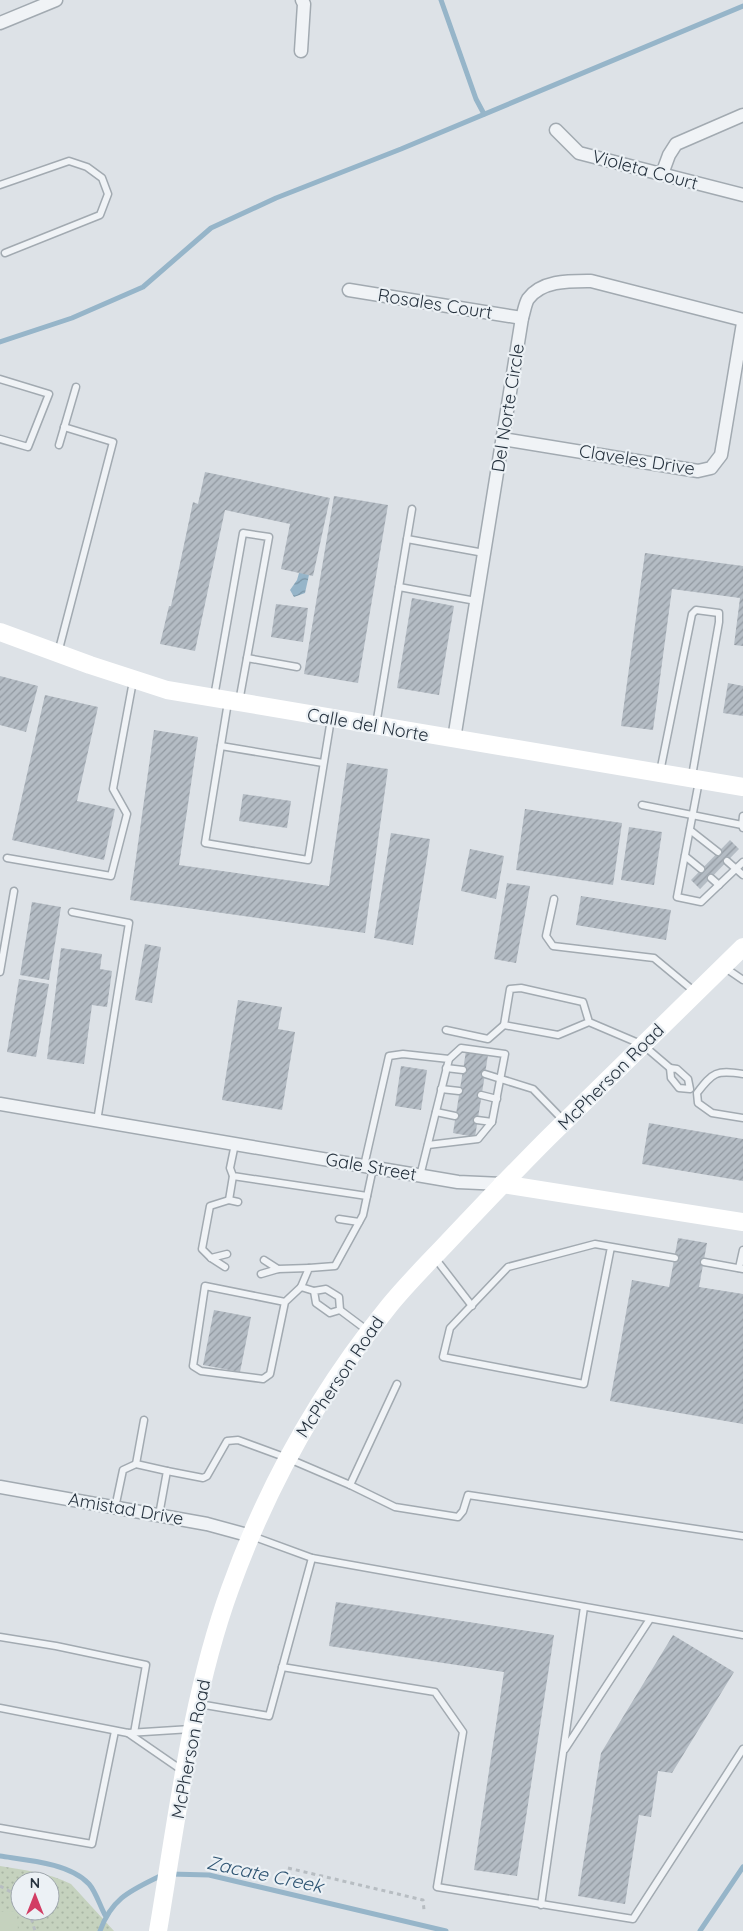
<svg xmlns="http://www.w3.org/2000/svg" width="743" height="1931" font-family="Quicksand,sans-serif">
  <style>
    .grass { fill: url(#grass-dots); fill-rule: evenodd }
    .garden { fill: #c5d2be }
    .water { fill: url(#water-waves) }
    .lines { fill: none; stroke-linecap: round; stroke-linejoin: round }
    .stream { stroke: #96b5c9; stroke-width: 5 }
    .building { fill: url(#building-hatch) }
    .lane-casing { stroke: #a2aab1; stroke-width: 9 }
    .street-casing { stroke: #a2aab1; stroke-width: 15 }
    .path { stroke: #b7bdc2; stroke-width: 3; stroke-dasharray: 4 4; stroke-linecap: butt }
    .lane { stroke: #f0f3f6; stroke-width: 6 }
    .street { stroke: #f0f3f6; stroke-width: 12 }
    .secondary { stroke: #fff; stroke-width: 18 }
    .labels { text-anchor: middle; stroke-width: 4.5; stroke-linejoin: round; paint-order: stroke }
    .street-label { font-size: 18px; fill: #26323e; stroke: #ecf1f5 }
    .water-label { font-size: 19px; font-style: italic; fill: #2f5573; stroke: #ecf1f5 }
  </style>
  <defs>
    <pattern id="grass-dots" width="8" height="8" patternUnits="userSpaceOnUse" patternTransform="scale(1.25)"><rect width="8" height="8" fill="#c5d2be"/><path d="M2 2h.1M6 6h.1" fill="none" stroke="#a9b5a4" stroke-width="1.8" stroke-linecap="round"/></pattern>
    <pattern id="water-waves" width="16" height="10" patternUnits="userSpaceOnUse" patternTransform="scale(1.25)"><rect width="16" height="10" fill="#96b5c9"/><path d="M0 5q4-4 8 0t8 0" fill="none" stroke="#7a94a5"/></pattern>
    <pattern id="building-hatch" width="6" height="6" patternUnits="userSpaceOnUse" patternTransform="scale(1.25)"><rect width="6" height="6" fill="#b4bcc4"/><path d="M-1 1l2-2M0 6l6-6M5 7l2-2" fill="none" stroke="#9299a1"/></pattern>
  </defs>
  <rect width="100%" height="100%" fill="#dde2e7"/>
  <!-- grass -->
  <path class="grass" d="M0 1866C24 1870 49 1873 71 1884L114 1931H0ZM20 1881H50V1911H20Z"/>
  <!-- garden -->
  <path class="garden" d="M17 1911 18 1931H0V1912Z"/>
  <!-- water -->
  <path class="water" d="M304 571 309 575 305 593 294 597 290 590 297 580 299 573Z"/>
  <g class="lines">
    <!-- stream -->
    <g class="stream">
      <path d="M441 0 476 99 484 114"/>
      <path d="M0 342 72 318 143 287 211 228 276 198 401 149 743 6"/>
      <path d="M0 1856C26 1860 70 1863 89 1884 96 1892 100 1906 105 1915"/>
      <path d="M170 1874 209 1875 446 1931"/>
      <path d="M100 1931C112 1897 132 1890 162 1875"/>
      <path d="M700 1931 743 1867"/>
    </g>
  </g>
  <!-- building -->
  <g class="building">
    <path d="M205 472 330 498 313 576 281 569 290 524 225 510 195 651 160 644 169 606H171L193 502 198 504Z"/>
    <path d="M334 496 388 505 358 683 304 674Z"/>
    <path d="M645 553 743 566V646L734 645 740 598 672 589 653 730 621 726Z"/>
    <path d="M412 598 454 606 439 695 397 688Z"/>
    <path d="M276 604 308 608 303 642 271 637Z"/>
    <path d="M0 676 38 686 26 732 0 725Z"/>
    <path d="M728 683 743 686V716L723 713Z"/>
    <path d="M45 695 98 707 77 801 115 809 104 860 12 840Z"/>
    <path d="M154 730 198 737 179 865 329 886 347 763 388 769 365 933 130 900Z"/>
    <path d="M243 794 291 801 287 828 239 821Z"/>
    <path d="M525 809 622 823 613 885 516 870Z"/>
    <path d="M629 827 662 832 654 885 621 880Z"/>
    <path d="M391 833 430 839 413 945 374 938Z"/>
    <path d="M730 840 739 849 700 889 691 880Z"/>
    <path d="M470 849 504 856 496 899 461 891Z"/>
    <path d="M507 883 530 886 516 963 494 959Z"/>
    <path d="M581 896 671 910 666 940 576 925Z"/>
    <path d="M32 902 61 907 49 980 20 975Z"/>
    <path d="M145 944 161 947 152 1003 135 1000Z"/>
    <path d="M61 948 102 954 100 969 112 971 107 1007 92 1005 84 1064 47 1059Z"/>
    <path d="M19 979 49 984 36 1057 7 1052Z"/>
    <path d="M238 1000 282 1007 278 1029 295 1032 282 1110 222 1100Z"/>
    <path d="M466 1051 488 1055 475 1137 453 1133Z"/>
    <path d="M401 1066 427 1070 421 1110 395 1106Z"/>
    <path d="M649 1123 743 1139V1181L642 1164Z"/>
    <path d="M678 1238 707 1243 699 1287 743 1294V1424L610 1401 632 1280 669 1287Z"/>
    <path d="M214 1310 251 1317 240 1372 203 1365Z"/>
    <path d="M336 1602 554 1635 517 1876 474 1870 504 1672 329 1646Z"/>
    <path d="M673 1635 734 1672 672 1773 658 1771 651 1817 639 1815 625 1904 578 1896 601 1753Z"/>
  </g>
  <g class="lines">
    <!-- lane casing -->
    <g class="lane-casing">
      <g id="lane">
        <path d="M0 185 69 161 87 167 102 178 108 194 100 215 5 253"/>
        <path d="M0 379 49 394 28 447 0 439"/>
        <path d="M59 445 76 387"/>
        <path d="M407 539 484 553"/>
        <path d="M399 587 476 601"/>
        <path d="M58 653 113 442 64 427"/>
        <path d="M247 658 297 667"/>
        <path d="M214 697 243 533 269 537 239 702"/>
        <path d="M228 702 205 843 308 860 331 719"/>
        <path d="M376 725 412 509"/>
        <path d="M221 746 323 763"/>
        <path d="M660 772 692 614 696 610 719 613V622L692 776"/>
        <path d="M699 781 677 897 701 902 743 862"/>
        <path d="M642 805 742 825 743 828"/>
        <path d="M742 825 743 816"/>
        <path d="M690 830 718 852"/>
        <path d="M685 856 701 869"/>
        <path d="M7 858 111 876 127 814 113 789 133 681"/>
        <path d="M727 861 743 875"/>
        <path d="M711 878 719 885"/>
        <path d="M554 899 546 936 553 946 654 958 695 992"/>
        <path d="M72 912 129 923 97 1121"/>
        <path d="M724 967 743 980"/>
        <path d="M0 972 14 891"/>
        <path d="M589 1022 583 1002 521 988 510 989 504 1025 558 1035 589 1022 643 1045 670 1068"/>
        <path d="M446 1030 488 1039 504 1025"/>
        <path d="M446 1068 463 1070"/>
        <path d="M670 1068 677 1069 688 1079 690 1089 679 1088 671 1078Z"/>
        <path d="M485 1074 533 1089 564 1121"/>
        <path d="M743 1074C716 1070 713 1072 697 1093L698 1103 712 1113 743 1118"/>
        <path d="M441 1089 459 1091"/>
        <path d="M481 1095 497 1099"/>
        <path d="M436 1112 455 1116"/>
        <path d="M477 1120 492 1122"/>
        <path d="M235 1144 230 1168 233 1176 367 1196"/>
        <path d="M428 1145 478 1139 492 1122 505 1054 461 1048 449 1059"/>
        <path d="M364 1166 389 1056 403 1054 449 1059 420 1176"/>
        <path d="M229 1200 233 1176"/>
        <path d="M339 1219 359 1222"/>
        <path d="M611 1247 584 1384 443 1357 450 1328 508 1267 595 1244 675 1258"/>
        <path d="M211 1258 227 1254"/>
        <path d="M435 1258 472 1306"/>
        <path d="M264 1260 278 1269"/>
        <path d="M704 1262 743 1269"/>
        <path d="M225 1267 211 1258 202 1249 210 1206 229 1200 238 1202"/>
        <path d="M739 1268 743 1250"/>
        <path d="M261 1274 278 1269 309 1268"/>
        <path d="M301 1287 309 1268 335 1266 363 1215 373 1168"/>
        <path d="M326 1289 339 1297 340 1310 330 1313 316 1303 314 1291Z"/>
        <path d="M285 1302 205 1286 193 1366 201 1371 263 1379 270 1374 285 1302 301 1287 314 1291"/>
        <path d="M340 1310 368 1331"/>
        <path d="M136 1464 144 1420"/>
        <path d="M167 1471 203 1478 207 1476 227 1441 238 1440 287 1458 350 1485 397 1384"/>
        <path d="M350 1485 395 1507 458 1517 463 1511 468 1495 743 1536"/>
        <path d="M115 1508 123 1470 136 1464 167 1471 159 1515"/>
        <path d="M252 1536 312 1558 743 1635"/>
        <path d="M0 1637 56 1646 146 1665 134 1733"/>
        <path d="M282 1667 435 1692 463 1732 437 1887 633 1919 743 1749"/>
        <path d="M199 1704 269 1716 312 1558"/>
        <path d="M0 1708 128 1733 191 1729"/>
        <path d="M128 1733 183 1771"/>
        <path d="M565 1749 650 1619"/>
        <path d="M0 1828 92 1844 115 1731"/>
        <path d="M541 1905 584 1607"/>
      </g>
    </g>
    <!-- street casing -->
    <g class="street-casing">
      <g id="street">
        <path d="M0 23 56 0"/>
        <path d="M301 51 304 4 302 0"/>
        <path d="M556 130 579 153 743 195"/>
        <path d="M662 174 669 155 676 144 743 115"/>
        <path d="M349 290 522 318"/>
        <path d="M503 439 698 471 711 468 721 455 743 323"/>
        <path d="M454 739 522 318C524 312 525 304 528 299 542 280 570 281 591 281L743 320"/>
        <path d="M0 1104 458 1182 502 1184"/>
        <path d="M0 1487 207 1524 251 1536"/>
      </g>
    </g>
    <!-- path -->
    <g class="path">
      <path d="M288 1868 423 1900 424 1910"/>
      <path d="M0 1886 20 1897"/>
      <path d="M29 1911 35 1931"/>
    </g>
    <!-- lane -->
    <use href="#lane" class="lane"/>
    <!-- street -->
    <use href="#street" class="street"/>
    <!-- secondary -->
    <g class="secondary">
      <path d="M0 632 90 665 167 690 743 787"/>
      <path d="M502 1184 743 1222"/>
      <path d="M158 1931C177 1819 191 1696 230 1589 267 1486 320 1391 389 1306 406 1285 426 1265 445 1245 479 1209 513 1173 548 1138 613 1075 678 1011 743 947"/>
    </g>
  </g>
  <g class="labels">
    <!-- street labels -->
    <g class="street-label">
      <text transform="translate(645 170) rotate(15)" y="6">Violeta Court</text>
      <text transform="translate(435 304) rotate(9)" y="6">Rosales Court</text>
      <text transform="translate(508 408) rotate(-81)" y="6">Del Norte Circle</text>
      <text transform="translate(637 460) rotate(9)" y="6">Claveles Drive</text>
      <text transform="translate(368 725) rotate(10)" y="6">Calle del Norte</text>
      <text transform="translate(611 1077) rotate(-45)" y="6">McPherson Road</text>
      <text transform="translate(371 1167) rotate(10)" y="6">Gale Street</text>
      <text transform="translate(340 1377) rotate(-56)" y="6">McPherson Road</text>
      <text transform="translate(126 1509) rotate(10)" y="6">Amistad Drive</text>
      <text transform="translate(191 1749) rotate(-79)" y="6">McPherson Road</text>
    </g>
    <!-- water labels -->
    <g class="water-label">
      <text transform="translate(265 1874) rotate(12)" y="7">Zacate Creek</text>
    </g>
  </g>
  <!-- north arrow -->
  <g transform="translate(35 1896)"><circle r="24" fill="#ecf1f5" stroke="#9da5ac"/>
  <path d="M0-4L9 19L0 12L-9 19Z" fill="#d23d64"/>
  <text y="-8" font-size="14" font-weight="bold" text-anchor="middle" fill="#26323e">N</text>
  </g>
</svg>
